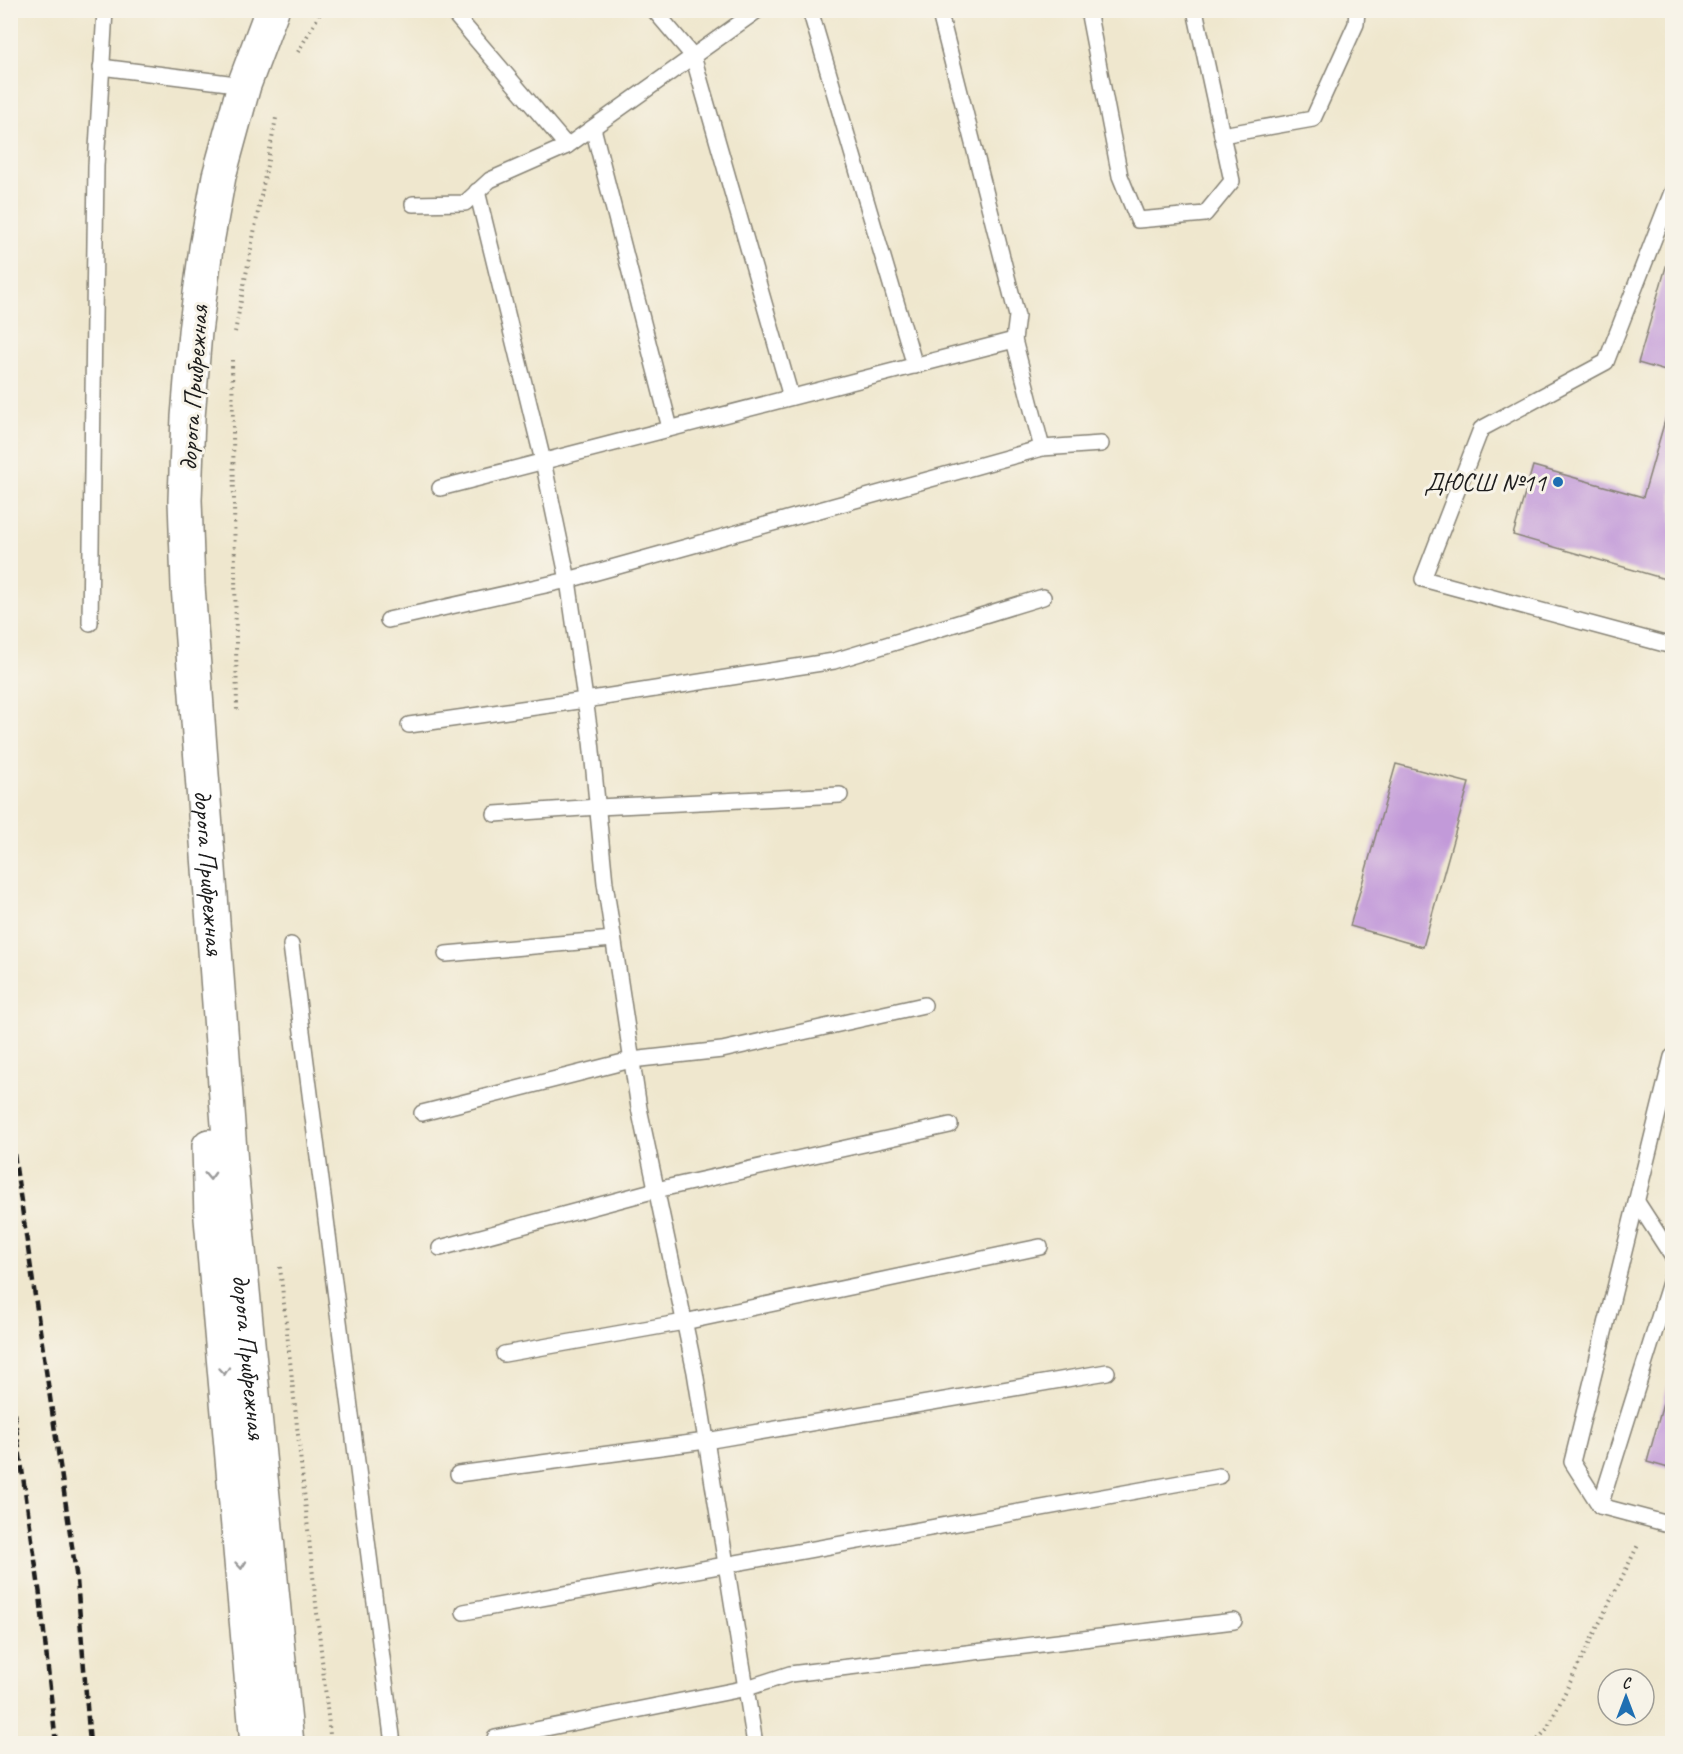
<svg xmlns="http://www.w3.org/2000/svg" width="1683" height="1754" font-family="Caveat,sans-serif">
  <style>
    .building { fill: #c29ad9 }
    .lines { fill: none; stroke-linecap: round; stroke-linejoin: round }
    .service-casing { stroke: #868275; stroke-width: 18 }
    .secondary-casing { stroke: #868275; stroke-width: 36 }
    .path { stroke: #868275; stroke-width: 4; stroke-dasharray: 1.5 4.5; stroke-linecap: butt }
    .service { stroke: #fff; stroke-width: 15 }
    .secondary { stroke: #fff; stroke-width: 33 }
    .rail { stroke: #1c1c1c; stroke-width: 4.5; stroke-dasharray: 9 4.5; stroke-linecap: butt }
    .oneway { stroke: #999 }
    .poi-dot { fill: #1f6fb2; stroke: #f7f3e8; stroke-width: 2 }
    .labels { text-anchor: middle; stroke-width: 6; stroke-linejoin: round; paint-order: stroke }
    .street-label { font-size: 26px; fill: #1c1c1c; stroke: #f7f3e8 }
    .poi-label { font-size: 26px; fill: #1c1c1c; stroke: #f7f3e8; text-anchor: end }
  </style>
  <rect width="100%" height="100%" fill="#f7f3e8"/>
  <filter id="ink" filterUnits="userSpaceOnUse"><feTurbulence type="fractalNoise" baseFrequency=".0167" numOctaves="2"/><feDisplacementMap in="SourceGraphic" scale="12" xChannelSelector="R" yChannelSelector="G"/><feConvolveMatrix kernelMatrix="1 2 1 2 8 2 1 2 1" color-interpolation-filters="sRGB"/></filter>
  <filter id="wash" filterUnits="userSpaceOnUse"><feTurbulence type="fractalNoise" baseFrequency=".008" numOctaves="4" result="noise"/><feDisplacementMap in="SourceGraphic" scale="24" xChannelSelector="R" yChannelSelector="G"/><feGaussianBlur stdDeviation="1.35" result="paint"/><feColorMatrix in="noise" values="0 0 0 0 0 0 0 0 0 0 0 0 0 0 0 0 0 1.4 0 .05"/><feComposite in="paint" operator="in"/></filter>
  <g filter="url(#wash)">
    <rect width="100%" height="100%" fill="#efe7ce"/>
    <g id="blocks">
      <!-- building -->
      <g class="building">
        <path d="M1672 246V373L1638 363Z"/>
        <path d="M1672 396V581L1513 535 1533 466 1643 497Z"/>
        <path d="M1396 764 1469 783 1423 947 1350 926Z"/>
        <path d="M1672 1371V1469L1647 1462Z"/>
      </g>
    </g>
  </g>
  <g filter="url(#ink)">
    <use href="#blocks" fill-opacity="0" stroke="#868275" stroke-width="1.5"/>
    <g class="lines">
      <!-- service casing -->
      <g class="service-casing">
        <g id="service">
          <path d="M451 10 567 146"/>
          <path d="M654 10 693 56 791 397"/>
          <path d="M810 10 915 366"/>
          <path d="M939 10 1017 316 1014 340"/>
          <path d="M1088 10 1120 176 1138 220 1205 214 1232 181 1195 10"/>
          <path d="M101 67 244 85"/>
          <path d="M593 128 670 428"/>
          <path d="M1222 135 1313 119 1356 24 1357 10"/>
          <path d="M477 191 543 461 568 580 591 741 605 883 639 1108 695 1372 755 1744"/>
          <path d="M1672 192 1606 362 1481 429 1423 579 1672 646"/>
          <path d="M413 204 465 203 490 180 567 146 758 10"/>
          <path d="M440 488 1014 340 1042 448"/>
          <path d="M388 620 568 580 1042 448 1101 444"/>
          <path d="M90 623 96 166 105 10"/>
          <path d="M409 725 585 700 834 661 1043 597"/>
          <path d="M495 814 598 807 840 795"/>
          <path d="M291 945 393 1744"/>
          <path d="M446 954 613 939"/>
          <path d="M1672 1057 1572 1462 1600 1506 1672 1525"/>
          <path d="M422 1113 631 1060 722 1050 924 1005"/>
          <path d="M1637 1202 1672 1256"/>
          <path d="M440 1248 656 1190 950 1125"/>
          <path d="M504 1354 684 1322 1040 1247"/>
          <path d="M458 1474 706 1441 1107 1372"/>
          <path d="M1600 1506 1672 1276"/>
          <path d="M464 1612 1219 1476"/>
          <path d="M495 1738 747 1688 790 1674 1234 1621"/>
        </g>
      </g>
      <!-- secondary casing -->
      <g class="secondary-casing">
        <g id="secondary">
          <path id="s1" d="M272 10 244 85 219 176 206 248 195 332 188 417 185 500 188 586 232 1178 287 1744"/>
          <path d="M209 1146 211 1218 257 1744"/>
        </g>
      </g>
      <!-- path -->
      <g class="path">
        <path d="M298 52 322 10"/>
        <path d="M235 332 276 118"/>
        <path d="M232 360 237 713"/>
        <path d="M280 1267 331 1744"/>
        <path d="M1534 1744 1547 1729 1639 1543"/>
      </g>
      <!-- service -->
      <use href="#service" class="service"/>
      <!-- secondary -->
      <use href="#secondary" class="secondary"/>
      <!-- rail -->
      <g class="rail">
        <path d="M10 1127 77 1580 90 1744"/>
        <path d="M10 1386 40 1595 56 1744"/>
      </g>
    </g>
    <!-- one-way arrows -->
    <defs><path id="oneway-chevron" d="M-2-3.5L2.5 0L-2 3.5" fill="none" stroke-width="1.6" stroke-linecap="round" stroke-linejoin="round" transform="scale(1.5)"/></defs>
    <g class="oneway">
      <use href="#oneway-chevron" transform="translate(210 1176) rotate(88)"/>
      <use href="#oneway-chevron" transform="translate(224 1371) rotate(85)"/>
      <use href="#oneway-chevron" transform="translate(241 1565) rotate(85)"/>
    </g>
  </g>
  <!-- markers -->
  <circle class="poi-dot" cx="1558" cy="482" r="6"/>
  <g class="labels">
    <!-- street labels -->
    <g class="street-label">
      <text transform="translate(193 388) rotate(-86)" y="9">дорога Прибрежная</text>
      <text dy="9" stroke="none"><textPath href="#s1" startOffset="874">дорога Прибрежная</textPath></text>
      <text dy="9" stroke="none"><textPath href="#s1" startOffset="1360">дорога Прибрежная</textPath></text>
    </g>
    <!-- poi labels -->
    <g class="poi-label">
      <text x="1546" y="491">ДЮСШ №11</text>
    </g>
  </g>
  <!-- margin -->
  <rect width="1683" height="1754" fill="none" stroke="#f7f3e8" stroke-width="36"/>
  <!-- north arrow -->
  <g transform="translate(1626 1697)"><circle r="28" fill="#f7f3e8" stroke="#9f9d96" stroke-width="1.5"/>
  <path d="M0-4.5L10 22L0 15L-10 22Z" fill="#1f6fb2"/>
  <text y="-9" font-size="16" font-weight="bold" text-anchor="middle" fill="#1c1c1c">С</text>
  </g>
</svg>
